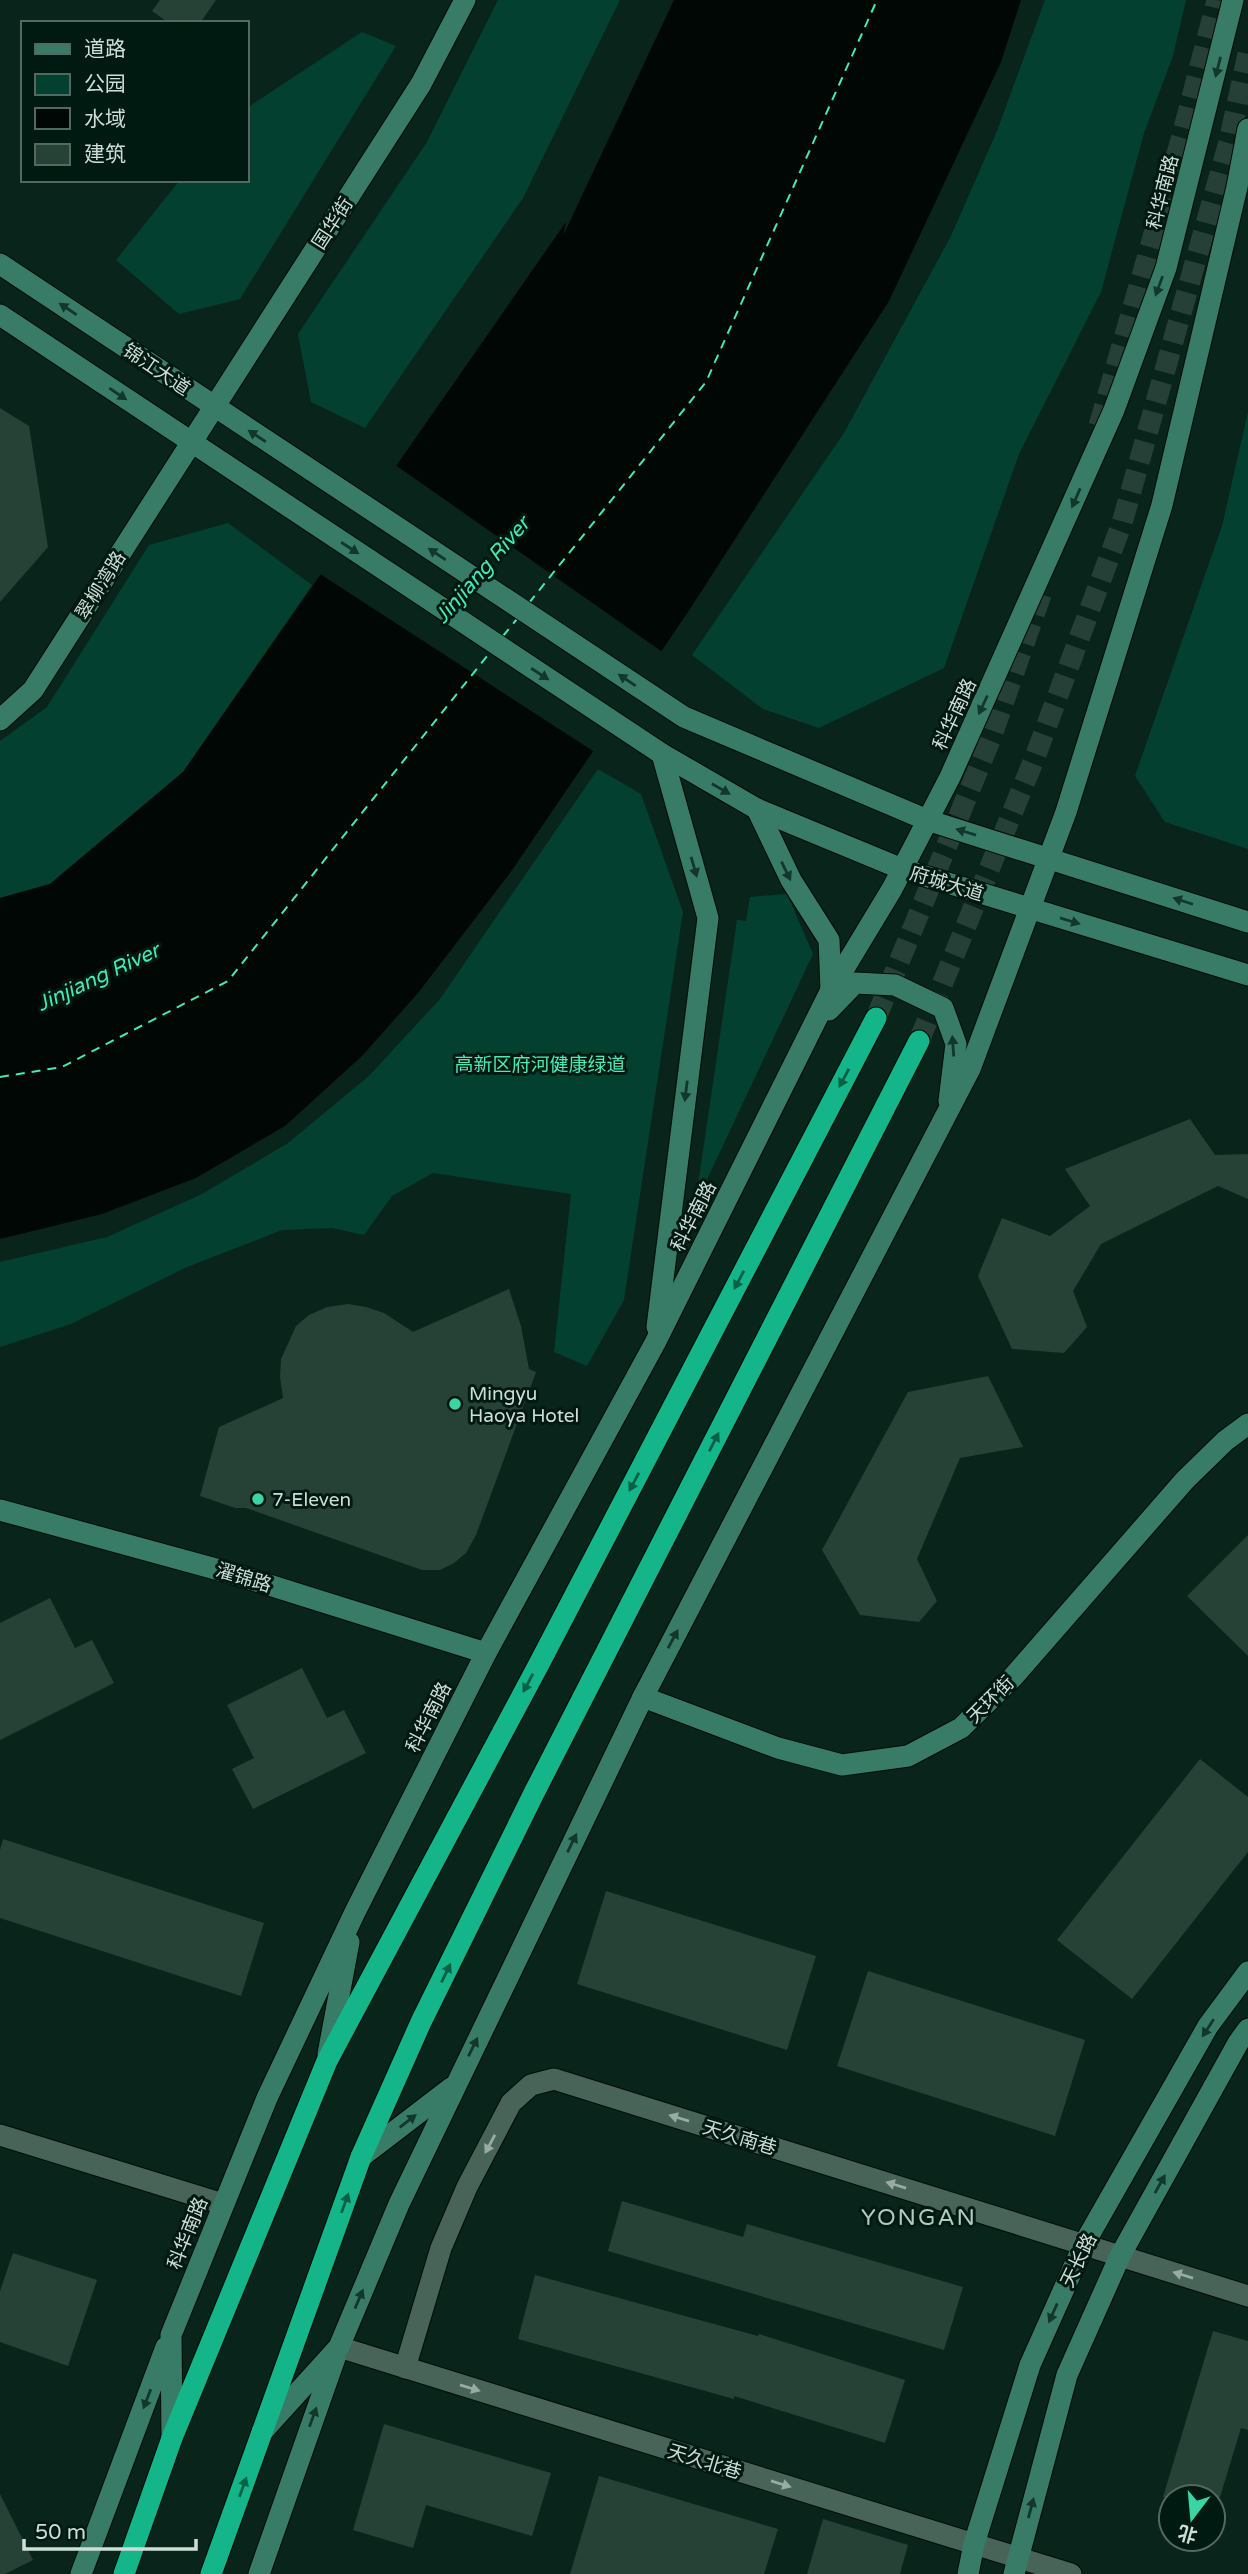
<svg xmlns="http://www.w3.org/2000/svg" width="1248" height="2574" font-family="'Varela Round','Noto Sans SC',sans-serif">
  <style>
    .green { fill: #04402f }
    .water { fill: #000704 }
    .pier { fill: #09241b }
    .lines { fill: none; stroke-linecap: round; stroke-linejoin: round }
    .ferry { stroke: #46e8b5; stroke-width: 2; stroke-dasharray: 9 7; stroke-linecap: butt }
    .building { fill: #264136 }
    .highway-tunnel { stroke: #274037; stroke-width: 21; stroke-dasharray: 21 10; stroke-linecap: butt }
    .street-casing { stroke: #000d06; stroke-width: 23 }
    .secondary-casing { stroke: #000d06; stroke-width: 23 }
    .highway-casing { stroke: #000d06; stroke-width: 23 }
    .street { stroke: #486358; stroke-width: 21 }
    .secondary { stroke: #387c67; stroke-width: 21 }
    .highway { stroke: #13b589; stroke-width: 21 }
    .oneway { fill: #12372b }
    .oneway2 { fill: #096047 }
    .oneway3 { fill: #98aca4 }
    .poi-dot { fill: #3ad4a5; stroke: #011a11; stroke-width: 2.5 }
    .labels { text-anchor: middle; stroke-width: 6; stroke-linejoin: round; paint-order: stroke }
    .street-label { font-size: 19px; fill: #ceddd6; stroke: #011a11 }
    .park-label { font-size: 19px; fill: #4bebb8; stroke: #011a11 }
    .poi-label { font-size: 19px; fill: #ceddd6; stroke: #011a11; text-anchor: start }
    .water-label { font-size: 21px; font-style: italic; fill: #46e8b5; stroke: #011a11 }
    .quarter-label { font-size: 23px; letter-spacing: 2px; fill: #adcbbe; stroke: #011a11 }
  </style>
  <rect width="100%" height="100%" fill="#09241b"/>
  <!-- green -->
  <g class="green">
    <path d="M498 0H620L523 198 365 428 311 402 298 334 427 142Z"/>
    <path d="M1045 0H1186L1173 56 1144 133 1101 292 1019 454 944 668 819 728 763 709 692 655 844 433 951 236 997 131Z"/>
    <path d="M362 32 396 46 240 299 179 314 116 260 180 180H247V108Z"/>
    <path d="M1248 412V849L1165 822 1135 776 1222 526Z"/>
    <path d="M228 523 312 585 183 772 50 884 0 898V741L47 707 149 545Z"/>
    <path d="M598 769 641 794 683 912 624 1300 587 1366 554 1352 571 1194 433 1173 392 1196 364 1235 332 1228 282 1230 187 1267 71 1324 0 1347V1262L107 1237 202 1194 288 1143 369 1076 440 999Z"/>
    <path d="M787 894 813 954 695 1205 737 920 746 921 750 897Z"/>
  </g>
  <!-- water -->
  <path class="water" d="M674 0H1021L1001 62 889 301 686 615 510 873 418 993 362 1056 285 1126 196 1178 102 1214 0 1239V898L50 884 183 772 566 222 563 236Z"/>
  <!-- pier -->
  <path class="pier" d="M394 464 664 653 596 753 317 572Z"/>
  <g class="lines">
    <!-- ferry -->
    <g class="ferry">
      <path d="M529 603 706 382 877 0"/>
      <path d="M503 636 517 619"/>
      <path d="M0 1077 62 1067 228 981 491 651"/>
    </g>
  </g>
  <!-- building -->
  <g class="building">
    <path d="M160 0H216L200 23H169L152 11Z"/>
    <path d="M0 408 29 426 48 547 0 602Z"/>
    <path d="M1190 1119 1215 1155 1248 1154V1199L1218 1186 1101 1244 1073 1291 1087 1327 1064 1353 1012 1349 978 1276 1002 1218 1050 1236 1090 1206 1065 1169Z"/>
    <path d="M509 1289 521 1326 529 1369 536 1372 476 1535 466 1553 454 1563 440 1570H422L246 1508H235L200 1496 219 1427 283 1398 280 1377 281 1359 296 1326 309 1315 327 1307 348 1304 366 1307 384 1313 413 1332Z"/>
    <path d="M988 1376 1023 1447 960 1458 917 1559 937 1601 919 1622 860 1615 822 1550 908 1392Z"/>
    <path d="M1248 1535V1656L1187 1596Z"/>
    <path d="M50 1598 75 1648 92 1640 114 1683 0 1740V1623Z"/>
    <path d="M302 1668 327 1718 344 1710 366 1753 253 1809 232 1769 254 1758 227 1705Z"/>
    <path d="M1200 1759 1248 1797V1852L1132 1999 1057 1940Z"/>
    <path d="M3 1839 264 1923 241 1996 0 1918V1850Z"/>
    <path d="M606 1891 816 1956 787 2050 577 1984Z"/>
    <path d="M868 1971 1085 2040 1055 2136 837 2066Z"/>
    <path d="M622 2201 743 2237 747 2224 963 2287 944 2350 608 2251Z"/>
    <path d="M13 2253 97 2280 68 2366 0 2342V2291Z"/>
    <path d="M535 2275 758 2336 759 2334 905 2380 885 2443 734 2396V2399L518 2339Z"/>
    <path d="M1213 2331 1248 2341V2430L1241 2428 1220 2497H1163Z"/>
    <path d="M384 2424 551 2473 532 2536 426 2505 413 2548 353 2530Z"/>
    <path d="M599 2476 778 2529 764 2574H570Z"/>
    <path d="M0 2494 33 2560 5 2574H0Z"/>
    <path d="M823 2519 908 2545 900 2574H807Z"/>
  </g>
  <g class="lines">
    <!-- highway-tunnel -->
    <g class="highway-tunnel">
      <path d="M1099 426 1182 136 1217 0"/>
      <path d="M876 1018 991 738 1042 592"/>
      <path d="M919 1041 1035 757 1122 523 1229 142 1248 54"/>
    </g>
    <!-- street casing -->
    <g class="street-casing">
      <g id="street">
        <path d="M0 2135 223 2204"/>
        <path d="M339 2347 1071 2574"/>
        <path d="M405 2368 441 2248 467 2187 511 2103 531 2085 554 2079 1248 2296"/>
      </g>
    </g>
    <!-- secondary casing -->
    <g class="secondary-casing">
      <g id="secondary">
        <path d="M0 264 684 717 927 820 1248 922"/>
        <path d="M0 315 662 754 757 809 902 869 1248 975"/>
        <path d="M0 720 33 690 421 84 465 0"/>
        <path d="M757 809 791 880 829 940 831 990"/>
        <path d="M829 1010 855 983 895 985 943 1008 956 1044 949 1101"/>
        <path d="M657 1327 708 918 662 754"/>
        <path d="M0 1510 234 1574 486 1653"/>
        <path d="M643 1697 778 1748 842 1765 908 1756 961 1728 1013 1677 1185 1480 1225 1441 1248 1424"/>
        <path d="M328 2054 349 1942"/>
        <path d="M361 2157 451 2088"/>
        <path d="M262 2432 339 2347 399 2204 643 1697 970 1069 1066 812 1162 505 1237 187 1248 129"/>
        <path d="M172 2438 171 2335 267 2098 355 1912 486 1653 655 1343 831 990 892 889 950 777 1114 410 1166 268 1233 0"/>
        <path d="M81 2574 166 2347"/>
        <path d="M259 2574 335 2358"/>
        <path d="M968 2574 974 2544 1030 2365 1084 2244 1208 2026 1248 1972"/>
        <path d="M1014 2574 1067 2375 1120 2256 1238 2043 1248 2029"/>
      </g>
    </g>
    <!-- highway casing -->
    <g class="highway-casing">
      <g id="highway">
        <path d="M124 2574 172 2438 327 2061 539 1664 876 1018"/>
        <path d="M211 2574 361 2157 421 2022 534 1793 919 1041"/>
      </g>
    </g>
    <!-- street -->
    <use href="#street" class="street"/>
    <!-- secondary -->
    <use href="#secondary" class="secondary"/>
    <!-- highway -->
    <use href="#highway" class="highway"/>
  </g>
  <!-- one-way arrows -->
  <defs><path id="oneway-solid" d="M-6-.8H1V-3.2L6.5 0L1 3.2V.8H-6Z" transform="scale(1.75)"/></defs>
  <g class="oneway">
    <use href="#oneway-solid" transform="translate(1218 67) rotate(104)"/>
    <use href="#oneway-solid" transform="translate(1159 286) rotate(110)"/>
    <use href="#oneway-solid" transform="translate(68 309) rotate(-146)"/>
    <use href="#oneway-solid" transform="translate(118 394) rotate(34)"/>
    <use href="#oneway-solid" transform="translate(257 436) rotate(-147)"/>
    <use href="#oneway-solid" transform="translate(1076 498) rotate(114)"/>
    <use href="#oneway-solid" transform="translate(350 548) rotate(33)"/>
    <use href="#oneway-solid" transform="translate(437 554) rotate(-146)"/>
    <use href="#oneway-solid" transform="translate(540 674) rotate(33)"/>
    <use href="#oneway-solid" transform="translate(627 680) rotate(-146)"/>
    <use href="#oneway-solid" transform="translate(983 705) rotate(115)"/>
    <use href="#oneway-solid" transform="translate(721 789) rotate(30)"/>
    <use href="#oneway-solid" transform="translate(966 832) rotate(-163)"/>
    <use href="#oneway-solid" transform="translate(694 867) rotate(74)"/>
    <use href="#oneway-solid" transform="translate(786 871) rotate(64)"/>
    <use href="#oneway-solid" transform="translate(1183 901) rotate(-162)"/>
    <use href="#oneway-solid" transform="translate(1070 921) rotate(17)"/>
    <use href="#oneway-solid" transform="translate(953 1046) rotate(-94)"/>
    <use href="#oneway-solid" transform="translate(686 1091) rotate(97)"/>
    <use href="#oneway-solid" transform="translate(673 1639) rotate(-62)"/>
    <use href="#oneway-solid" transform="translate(572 1843) rotate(-64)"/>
    <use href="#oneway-solid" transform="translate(1208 2028) rotate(123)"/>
    <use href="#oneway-solid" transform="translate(473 2047) rotate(-64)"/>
    <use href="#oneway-solid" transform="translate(408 2121) rotate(-38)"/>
    <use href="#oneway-solid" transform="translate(1160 2184) rotate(-61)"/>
    <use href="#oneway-solid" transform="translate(359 2299) rotate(-67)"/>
    <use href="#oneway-solid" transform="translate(1053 2313) rotate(114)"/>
    <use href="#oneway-solid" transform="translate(147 2399) rotate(111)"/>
    <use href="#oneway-solid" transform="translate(313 2417) rotate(-70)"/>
    <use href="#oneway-solid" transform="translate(1031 2508) rotate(-75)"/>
  </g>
  <g class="oneway2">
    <use href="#oneway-solid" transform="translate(844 1078) rotate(118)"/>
    <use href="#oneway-solid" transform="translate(739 1280) rotate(118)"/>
    <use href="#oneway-solid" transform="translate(714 1442) rotate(-63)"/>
    <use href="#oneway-solid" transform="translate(634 1482) rotate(118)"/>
    <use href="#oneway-solid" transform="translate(528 1683) rotate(118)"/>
    <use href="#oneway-solid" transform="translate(446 1973) rotate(-64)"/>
    <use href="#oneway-solid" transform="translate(345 2203) rotate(-70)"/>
    <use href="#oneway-solid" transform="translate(243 2487) rotate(-70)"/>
  </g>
  <g class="oneway3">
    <use href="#oneway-solid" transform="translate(679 2118) rotate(-163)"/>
    <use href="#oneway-solid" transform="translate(490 2144) rotate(118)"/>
    <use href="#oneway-solid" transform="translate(896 2185) rotate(-163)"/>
    <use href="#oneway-solid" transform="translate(1183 2275) rotate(-163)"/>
    <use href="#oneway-solid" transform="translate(470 2388) rotate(17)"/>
    <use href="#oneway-solid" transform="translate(781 2484) rotate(17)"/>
  </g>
  <!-- markers -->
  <g class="poi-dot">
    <circle cx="455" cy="1404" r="7"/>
    <circle cx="258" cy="1499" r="7"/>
  </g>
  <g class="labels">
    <!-- street labels -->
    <g class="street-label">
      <text transform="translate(1162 192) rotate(-76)" y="7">科华南路</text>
      <text transform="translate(332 223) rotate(-57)" y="7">国华街</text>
      <text transform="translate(157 369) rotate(34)" y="7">锦江大道</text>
      <text transform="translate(100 585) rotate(-58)" y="7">翠柳湾路</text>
      <text transform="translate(954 714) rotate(-65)" y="7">科华南路</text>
      <text transform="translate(947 883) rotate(17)" y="7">府城大道</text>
      <text transform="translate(693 1216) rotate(-63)" y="7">科华南路</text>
      <text transform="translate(244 1577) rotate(17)" y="7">濯锦路</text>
      <text transform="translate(990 1699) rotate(-45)" y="7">天环街</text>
      <text transform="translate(428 1717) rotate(-63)" y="7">科华南路</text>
      <text transform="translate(740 2137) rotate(17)" y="7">天久南巷</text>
      <text transform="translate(187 2233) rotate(-68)" y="7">科华南路</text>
      <text transform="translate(1078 2260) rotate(-64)" y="7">天长路</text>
      <text transform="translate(705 2461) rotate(17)" y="7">天久北巷</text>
    </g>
    <!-- park labels -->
    <g class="park-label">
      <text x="540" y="1071">高新区府河健康绿道</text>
    </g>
    <!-- poi labels -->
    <g class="poi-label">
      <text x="469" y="1400">Mingyu<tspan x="469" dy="22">Haoya Hotel</tspan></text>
      <text x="272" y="1506">7-Eleven</text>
    </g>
    <!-- water labels -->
    <g class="water-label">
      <text transform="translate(482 570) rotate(-49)" y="7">Jinjiang River</text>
      <text transform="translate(98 977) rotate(-25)" y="7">Jinjiang River</text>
    </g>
    <!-- quarter labels -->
    <g class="quarter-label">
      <text x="919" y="2225">YONGAN</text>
    </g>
  </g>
  <!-- legend -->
  <rect x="21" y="21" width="228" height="161" fill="#011a11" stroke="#536860" stroke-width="2"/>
  <rect x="35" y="44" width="35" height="10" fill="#387c67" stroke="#536860" stroke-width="2"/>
  <text x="84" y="56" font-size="21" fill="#ceddd6">道路</text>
  <rect x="35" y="74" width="35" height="21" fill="#04402f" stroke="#536860" stroke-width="2"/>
  <text x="84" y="91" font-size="21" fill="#ceddd6">公园</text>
  <rect x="35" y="108" width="35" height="21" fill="#000704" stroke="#536860" stroke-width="2"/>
  <text x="84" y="126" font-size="21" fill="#ceddd6">水域</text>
  <rect x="35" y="144" width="35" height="21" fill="#264136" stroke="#536860" stroke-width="2"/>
  <text x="84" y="161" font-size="21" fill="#ceddd6">建筑</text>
  <!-- north arrow -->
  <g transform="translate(1192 2518) rotate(196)"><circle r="33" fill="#011a11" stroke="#536860" stroke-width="2"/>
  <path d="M0-5L12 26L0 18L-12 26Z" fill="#3ad4a5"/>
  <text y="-10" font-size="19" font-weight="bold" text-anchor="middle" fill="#ceddd6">北</text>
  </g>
  <!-- scale -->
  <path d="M24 2539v10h172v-10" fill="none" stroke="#ceddd6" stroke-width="3.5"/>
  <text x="35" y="2539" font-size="21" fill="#ceddd6" stroke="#011a11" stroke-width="5" paint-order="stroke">50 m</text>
</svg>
